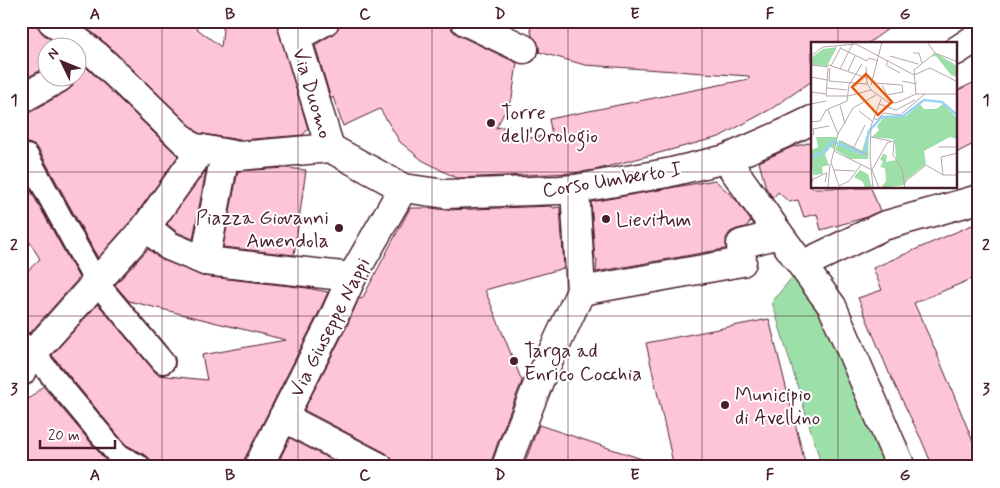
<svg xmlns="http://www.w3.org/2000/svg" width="1000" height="488" font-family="Mynerve,sans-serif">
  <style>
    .green { fill: #9ddfa9; stroke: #747f6a }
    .building { fill: #fec5d9; stroke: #4a1f2b }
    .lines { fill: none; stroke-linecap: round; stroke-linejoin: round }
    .pedestrian-casing { stroke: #4a1f2b; stroke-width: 26 }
    .minor-casing { stroke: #4a1f2b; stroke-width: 31 }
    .pedestrian { stroke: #fff; stroke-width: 22 }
    .minor { stroke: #fff; stroke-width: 28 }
    .grid { fill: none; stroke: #4a1f2b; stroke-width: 1; stroke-opacity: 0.55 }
    .poi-dot { fill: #4a1f2b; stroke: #fff; stroke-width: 2 }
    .labels { text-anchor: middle; stroke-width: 4; stroke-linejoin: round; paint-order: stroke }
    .street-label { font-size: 20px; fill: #4a1f2b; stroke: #fff }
    .poi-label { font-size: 20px; fill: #4a1f2b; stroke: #fff; text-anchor: start }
    .inset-river { fill: none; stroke: #97d3f7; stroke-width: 2.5 }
    .inset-road { fill: none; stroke: #b7a5aa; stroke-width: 1 }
    .view { fill: #e8590c; fill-opacity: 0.15; stroke: #e8590c; stroke-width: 2.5 }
    .inset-edge { fill: none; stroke: #4a1f2b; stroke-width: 2.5 }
    .neatline { fill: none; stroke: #4a1f2b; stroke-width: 2 }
    .grid-label { font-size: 16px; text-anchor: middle; font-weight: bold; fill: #4a1f2b }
  </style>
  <rect width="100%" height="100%" fill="#fff"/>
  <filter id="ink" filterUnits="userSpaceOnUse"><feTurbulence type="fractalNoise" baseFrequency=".02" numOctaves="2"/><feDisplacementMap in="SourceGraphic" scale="10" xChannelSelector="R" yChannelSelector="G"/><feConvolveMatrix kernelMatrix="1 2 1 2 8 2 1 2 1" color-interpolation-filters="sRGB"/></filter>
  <g filter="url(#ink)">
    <!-- green -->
    <path class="green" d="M802 265 901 467H822L772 302Z"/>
    <!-- building -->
    <g class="building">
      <path d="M21 21H37L38 27 42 33 61 48H48V66L21 81Z"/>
      <path d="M78 21H187L221 47 224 21H276L308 129 303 135 240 140 198 133 108 45Z"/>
      <path d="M341 21H448L452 30 458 35 517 63 512 98 496 128 508 126 506 141 552 135 549 119 749 79V76L585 65 539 52V47L537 41 532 36 529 21H899L867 44H812V81L771 109 719 137 595 170 573 173 456 178 422 160 400 142 380 109 343 126 333 97 331 99 315 45 333 34 338 29Z"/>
      <path d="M78 61 87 68 178 156 134 217 98 258 39 150 33 145 28 143 21 144V115L29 113 67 91 73 86 74 78H78Z"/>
      <path d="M979 80V141L956 153V91Z"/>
      <path d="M812 142V188H871L880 211 864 218 821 230 817 214 804 217 798 200 789 202 778 192 773 198 766 188 759 162 792 147Z"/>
      <path d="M286 168 306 170 294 255 223 247 238 171Z"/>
      <path d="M206 170 193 239 177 232 167 224Z"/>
      <path d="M21 173 79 278 30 333 21 330V277L40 259 21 228Z"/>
      <path d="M715 180 737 201 751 221 746 227 737 229 730 232 726 238V248L724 249 596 272 597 259 595 260 591 202Z"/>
      <path d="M552 206 553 208 560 207 564 268 485 290 522 381 498 442 491 462V467H395L392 459 386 453 304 410 346 328 359 298 362 299 410 208H431L447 210Z"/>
      <path d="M979 222V276L914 303 937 354 979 456V467H933L921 439 889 373 858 298 882 290 873 268Z"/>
      <path d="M148 249 163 260 202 276 307 288 328 292 318 314 244 460 243 467H153L151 461 147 456 126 445 52 355 98 304 158 375 207 380 202 355 286 340 129 301 115 285Z"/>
      <path d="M769 319 806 467H674L646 343Z"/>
      <path d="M43 386 108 463 112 467H21V406Z"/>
      <path d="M539 425 654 463V467H523Z"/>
      <path d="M290 438 345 467H276Z"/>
    </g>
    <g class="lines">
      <!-- pedestrian casing -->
      <g class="pedestrian-casing">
        <g id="pedestrian">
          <path d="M27 156 96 282 163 362"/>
          <path d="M21 343 33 353 118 455 140 467"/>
        </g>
      </g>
      <!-- minor casing -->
      <g class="minor-casing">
        <g id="minor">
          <path d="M52 21 97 56 191 147 239 156 330 148"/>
          <path d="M291 21 330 148"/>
          <path d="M465 21 524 49"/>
          <path d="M296 37 325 21"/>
          <path d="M956 51 979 36"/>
          <path d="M21 99 59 78"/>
          <path d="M330 148 403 188 446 194 560 190 575 189 667 173 726 159 783 134 812 120"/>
          <path d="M726 159 779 234 832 306 901 467"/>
          <path d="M146 227 169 246 205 261 352 277"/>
          <path d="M205 261 225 154"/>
          <path d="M802 265 883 226 979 199"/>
          <path d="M581 291 742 262 741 244 779 234"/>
          <path d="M21 372 26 361 146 227 202 149"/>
          <path d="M283 417 379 467"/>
          <path d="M258 467 332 321 352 277 403 188"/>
          <path d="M506 467 513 447 540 379 581 291 575 189"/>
        </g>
      </g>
      <!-- pedestrian -->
      <use href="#pedestrian" class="pedestrian"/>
      <!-- minor -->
      <use href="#minor" class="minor"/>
    </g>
  </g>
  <!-- grid -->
  <path class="grid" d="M162 21V467M298 21V467M432 21V467M568 21V467M702 21V467M838 21V44M21 172H812M956 172H979M838 188V467M21 316H979"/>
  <!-- markers -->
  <g class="poi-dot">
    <circle cx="491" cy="123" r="5"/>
    <circle cx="606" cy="219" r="5"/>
    <circle cx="339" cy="228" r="5"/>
    <circle cx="514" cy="361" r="5"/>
    <circle cx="725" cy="405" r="5"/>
  </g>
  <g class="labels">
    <!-- street labels -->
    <g class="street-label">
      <text transform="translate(313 93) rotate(73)" y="7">Via Duomo</text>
      <text transform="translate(612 179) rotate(-9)" y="7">Corso Umberto I</text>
      <text transform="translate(329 327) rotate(-63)" y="7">Via Giuseppe Nappi</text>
    </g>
    <!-- poi labels -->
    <g class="poi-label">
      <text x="501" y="119">Torre<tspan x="501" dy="23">dell'Orologio</tspan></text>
      <text x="329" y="224" text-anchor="end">Piazza Giovanni<tspan x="329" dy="23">Amendola</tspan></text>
      <text x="616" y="226">Lievitum</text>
      <text x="524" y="357">Targa ad<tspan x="524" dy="23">Enrico Cocchia</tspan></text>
      <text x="735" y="401">Municipio<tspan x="735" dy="23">di Avellino</tspan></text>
    </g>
  </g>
  <!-- overview -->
  <g transform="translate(811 42)">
    <rect width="146" height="146" fill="#fff"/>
    <path d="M26 5 16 24 0 23V16L12 7ZM125 11 146 24V35L140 33 125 14 120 15ZM109 62 113 67H125L132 62 146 76V97L139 95 113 109 115 122 95 138 94 143 70 146 75 139 74 126 69 125 72 120 69 117 72 112 76 113 75 120 85 118 84 103 82 97 61 95 68 88 66 84 74 74H95ZM58 86 57 117H40L24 108 28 98 51 109ZM5 95H26L23 107 19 105 14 112 18 123 11 125 12 132 2 133 0 108 7 105ZM49 128 57 132 61 146H54L52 140 43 135Z" fill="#9ddfa9"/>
    <path class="inset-river" d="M0 116 16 108 21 99 53 112 58 89 71 75 92 74 113 58 131 60 147 74"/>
    <path class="inset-road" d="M116 0 124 11 147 20M29 6 56 19 58 16 67 19M102 11H108L111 21M0 14 12 5 45 2 103 33M79 14 107 22M77 18 75 23 89 31M0 23 16 25M20 24 30 5M15 25 18 23 56 36M55 25 56 41 60 48 77 60 85 61 105 52H147M17 26 15 54H37L60 48M19 26 18 39 56 42M29 27 42 1M37 29 44 14M103 33 119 26 147 40M0 35 16 38M91 39 106 42M62 41 91 43 92 50 76 53 71 43M60 43 71 0M16 46 36 48M0 50 15 52M105 52 103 28 124 11M65 53 42 66 27 92 23 109 61 128 68 146M0 62 15 59M68 62 85 68 104 58M29 63 34 82M17 68 27 92M48 69 61 79M63 76 66 78 73 71 89 73 114 52M0 80 9 79 15 68 36 59 38 43 51 22M0 93 3 92 2 87 18 84M60 95 80 99M30 99 57 113M83 99 82 113 91 127 94 146M43 105 54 83M127 105H147M23 109 20 120 28 144M59 114 60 84 70 57M59 114 62 146M23 128 44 129M61 128 76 101 82 99M132 133 130 115 147 111M94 140 115 123 132 133H147M0 142 2 137 16 131 14 140M28 144 38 139 50 123M17 146 19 122"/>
    <path class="view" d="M55 32 81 60 67 73 41 45Z"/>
    <rect width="146" height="146" class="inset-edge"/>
  </g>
  <!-- margin -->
  <rect width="1000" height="488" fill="none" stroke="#fff" stroke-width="55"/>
  <!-- north arrow -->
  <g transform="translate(62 62) rotate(313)"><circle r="24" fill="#ffffff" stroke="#b7a5aa"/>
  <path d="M0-4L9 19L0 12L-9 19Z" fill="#4a1f2b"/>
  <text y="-8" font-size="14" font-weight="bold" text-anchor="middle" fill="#4a1f2b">N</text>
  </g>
  <!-- scale -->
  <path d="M40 440v8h75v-8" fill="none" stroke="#4a1f2b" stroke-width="2.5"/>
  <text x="48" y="440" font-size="15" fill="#4a1f2b" stroke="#ffffff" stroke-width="4" paint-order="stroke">20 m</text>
  <rect x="28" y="28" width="944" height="432" class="neatline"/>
  <g class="grid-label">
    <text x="95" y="19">A</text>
    <text x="230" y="19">B</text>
    <text x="365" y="19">C</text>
    <text x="500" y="19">D</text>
    <text x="635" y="19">E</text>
    <text x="770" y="19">F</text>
    <text x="905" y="19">G</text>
    <text x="14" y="105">1</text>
    <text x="986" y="105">1</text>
    <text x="14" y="250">2</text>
    <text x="986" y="250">2</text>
    <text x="14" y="394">3</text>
    <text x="986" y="394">3</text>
    <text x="95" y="480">A</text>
    <text x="230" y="480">B</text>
    <text x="365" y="480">C</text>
    <text x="500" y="480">D</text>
    <text x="635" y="480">E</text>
    <text x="770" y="480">F</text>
    <text x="905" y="480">G</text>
  </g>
</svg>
